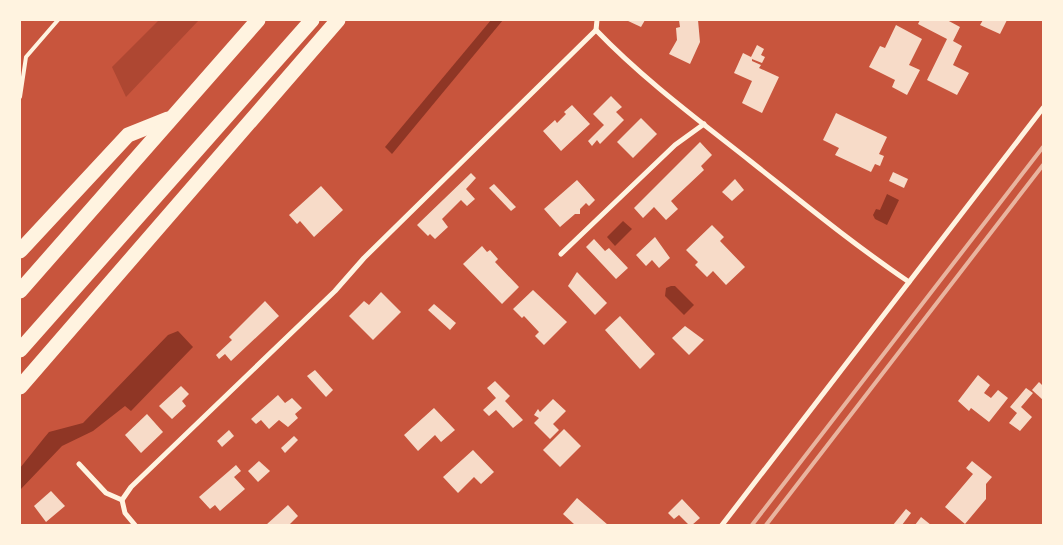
<svg xmlns="http://www.w3.org/2000/svg" width="1063" height="545" font-family="Figtree,sans-serif">
  <style>
    .green { fill: #ae4732 }
    .water { fill: #8f3625 }
    .building { fill: #f7dbc8 }
    .lines { fill: none; stroke-linecap: round; stroke-linejoin: round }
    .service { stroke: #fff3e0; stroke-width: 4 }
    .minor { stroke: #fff3e0; stroke-width: 5 }
    .motorway { stroke: #fff3e0; stroke-width: 15 }
    .rail { stroke: #e9b49f; stroke-width: 4 }
  </style>
  <rect width="100%" height="100%" fill="#c8553d"/>
  <!-- green -->
  <path class="green" d="M159 20H199L126 97 112 67Z"/>
  <!-- water -->
  <g class="water">
    <path d="M491 20H503L392 154 385 147Z"/>
    <path d="M887 194 899 200 887 225 875 219 873 215 876 209 880 210Z"/>
    <path d="M623 221 632 229 615 246 607 237Z"/>
    <path d="M671 286H675L694 305 684 315 665 296 666 288Z"/>
    <path d="M178 331 193 347 131 411 125 406 93 431 62 446 20 490V468L44 438 49 432 83 423 168 335Z"/>
  </g>
  <!-- building -->
  <g class="building">
    <path d="M626 20H645L641 27Z"/>
    <path d="M679 20H698L700 42 690 64 669 54 677 40 676 28 680 27Z"/>
    <path d="M920 20H947L960 27 953 41 962 46 953 65 969 73 957 95 927 80 947 39 918 24Z"/>
    <path d="M983 20H1007L1000 34 980 25Z"/>
    <path d="M896 25 922 39 909 65 920 70 907 95 892 87 895 80 869 67 880 46 885 48Z"/>
    <path d="M757 45 764 49 761 55 765 57 762 63 752 59V61L761 65 759 68 779 77 762 113 742 103 752 81 734 73 743 53 751 57Z"/>
    <path d="M611 96 622 107 616 112 624 120 600 144 597 140 592 146 588 141 604 125 593 114Z"/>
    <path d="M572 105 590 124 561 151 543 131 555 120 557 123 566 114 564 112Z"/>
    <path d="M836 113 887 137 879 154 884 156 880 166 875 164 871 172 835 155 839 148 823 140Z"/>
    <path d="M641 118 657 134 633 158 617 142Z"/>
    <path d="M700 142 712 155 701 166 704 170 671 201 678 209 666 220 654 207 643 218 634 208Z"/>
    <path d="M893 172 908 179 904 188 889 181Z"/>
    <path d="M471 173 476 178 466 189 475 199 467 206 461 200 442 219 448 227 435 239 430 234 428 236 417 225Z"/>
    <path d="M735 179 744 190 732 201 722 192Z"/>
    <path d="M577 180 595 200 589 206 586 203 580 209V214H575L560 227 544 209Z"/>
    <path d="M494 184 516 207 511 211 489 188Z"/>
    <path d="M321 186 343 210 314 237 300 221 297 224 289 215Z"/>
    <path d="M712 225 724 237 720 241 745 267 726 285 713 271 707 277 695 265 698 262 686 250Z"/>
    <path d="M655 237 670 258 659 268 652 260 646 266 636 255Z"/>
    <path d="M594 239 605 251 609 248 628 268 616 279 586 247Z"/>
    <path d="M482 246 487 252 490 250 498 259 495 262 519 287 502 304 463 264Z"/>
    <path d="M577 272 607 303 595 315 568 286Z"/>
    <path d="M533 290 567 322 544 345 535 336 539 332 524 316 522 318 513 309Z"/>
    <path d="M381 292 401 312 373 340 349 316 364 301 369 305Z"/>
    <path d="M265 301 279 316 231 361 225 354 219 359 216 355 232 340 229 337Z"/>
    <path d="M434 304 456 323 450 330 428 310Z"/>
    <path d="M620 316 655 354 640 369 605 330Z"/>
    <path d="M685 326 704 340 689 355 672 338Z"/>
    <path d="M315 370 333 390 326 397 307 376Z"/>
    <path d="M978 375 990 385 984 393 991 398 998 390 1008 398 989 422 971 408 969 411 958 401Z"/>
    <path d="M495 381 510 396 505 401 523 420 513 428 496 410 489 416 483 410 496 398 487 388Z"/>
    <path d="M1039 382 1043 386V400L1032 390Z"/>
    <path d="M181 386 189 394 182 401 186 406 172 419 159 406Z"/>
    <path d="M1026 388 1033 393 1021 407 1032 417 1020 431 1009 423 1017 413 1010 407Z"/>
    <path d="M278 395 285 403 292 398 302 408 295 414 298 418 288 427 279 420 269 429 261 420 256 424 251 419Z"/>
    <path d="M553 399 566 411 553 424 559 430 550 439 534 423 539 418 534 415 538 409 540 412Z"/>
    <path d="M434 408 455 430 441 442 435 435 418 451 404 435Z"/>
    <path d="M147 414 163 432 141 453 125 435Z"/>
    <path d="M564 429 581 446 560 467 543 450Z"/>
    <path d="M229 430 234 436 222 447 217 441Z"/>
    <path d="M294 436 298 440 285 453 281 448Z"/>
    <path d="M473 450 494 472 481 484 474 477 458 493 443 477Z"/>
    <path d="M259 461 270 471 258 482 248 471Z"/>
    <path d="M972 461 992 477 986 484V499L965 524 945 507 973 474 966 468Z"/>
    <path d="M236 465 241 471 234 477 245 489 220 511 215 505 210 509 199 497Z"/>
    <path d="M51 491 65 506 46 522 34 506Z"/>
    <path d="M577 498 608 525H575L563 514Z"/>
    <path d="M682 499 700 518 692 525H689L679 515 674 519 668 513Z"/>
    <path d="M288 505 298 516 289 525H266Z"/>
    <path d="M906 509 911 513 902 525H893Z"/>
    <path d="M921 517 931 525H915Z"/>
  </g>
  <g class="lines">
    <!-- service -->
    <path class="service" d="M20 97 26 57 58 20"/>
    <!-- minor -->
    <g class="minor">
      <path d="M596 30 597 20"/>
      <path d="M561 254 675 145 704 124"/>
      <path d="M79 464 106 493 122 500 125 513 135 525"/>
      <path d="M122 500 131 487 335 291 364 258 596 30C642 78 697 119 749 160 802 202 853 244 909 282"/>
      <path d="M722 525 1043 108"/>
    </g>
    <!-- motorway -->
    <g class="motorway">
      <path d="M20 251 128 135 168 119"/>
      <path d="M20 291 258 20"/>
      <path d="M20 350 312 20"/>
      <path d="M20 387 338 20"/>
    </g>
    <!-- rail -->
    <g class="rail">
      <path d="M752 525 1043 147"/>
      <path d="M766 525 1043 165"/>
    </g>
  </g>
  <!-- border -->
  <rect width="1063" height="545" fill="none" stroke="#fff3e0" stroke-width="42"/>
</svg>
